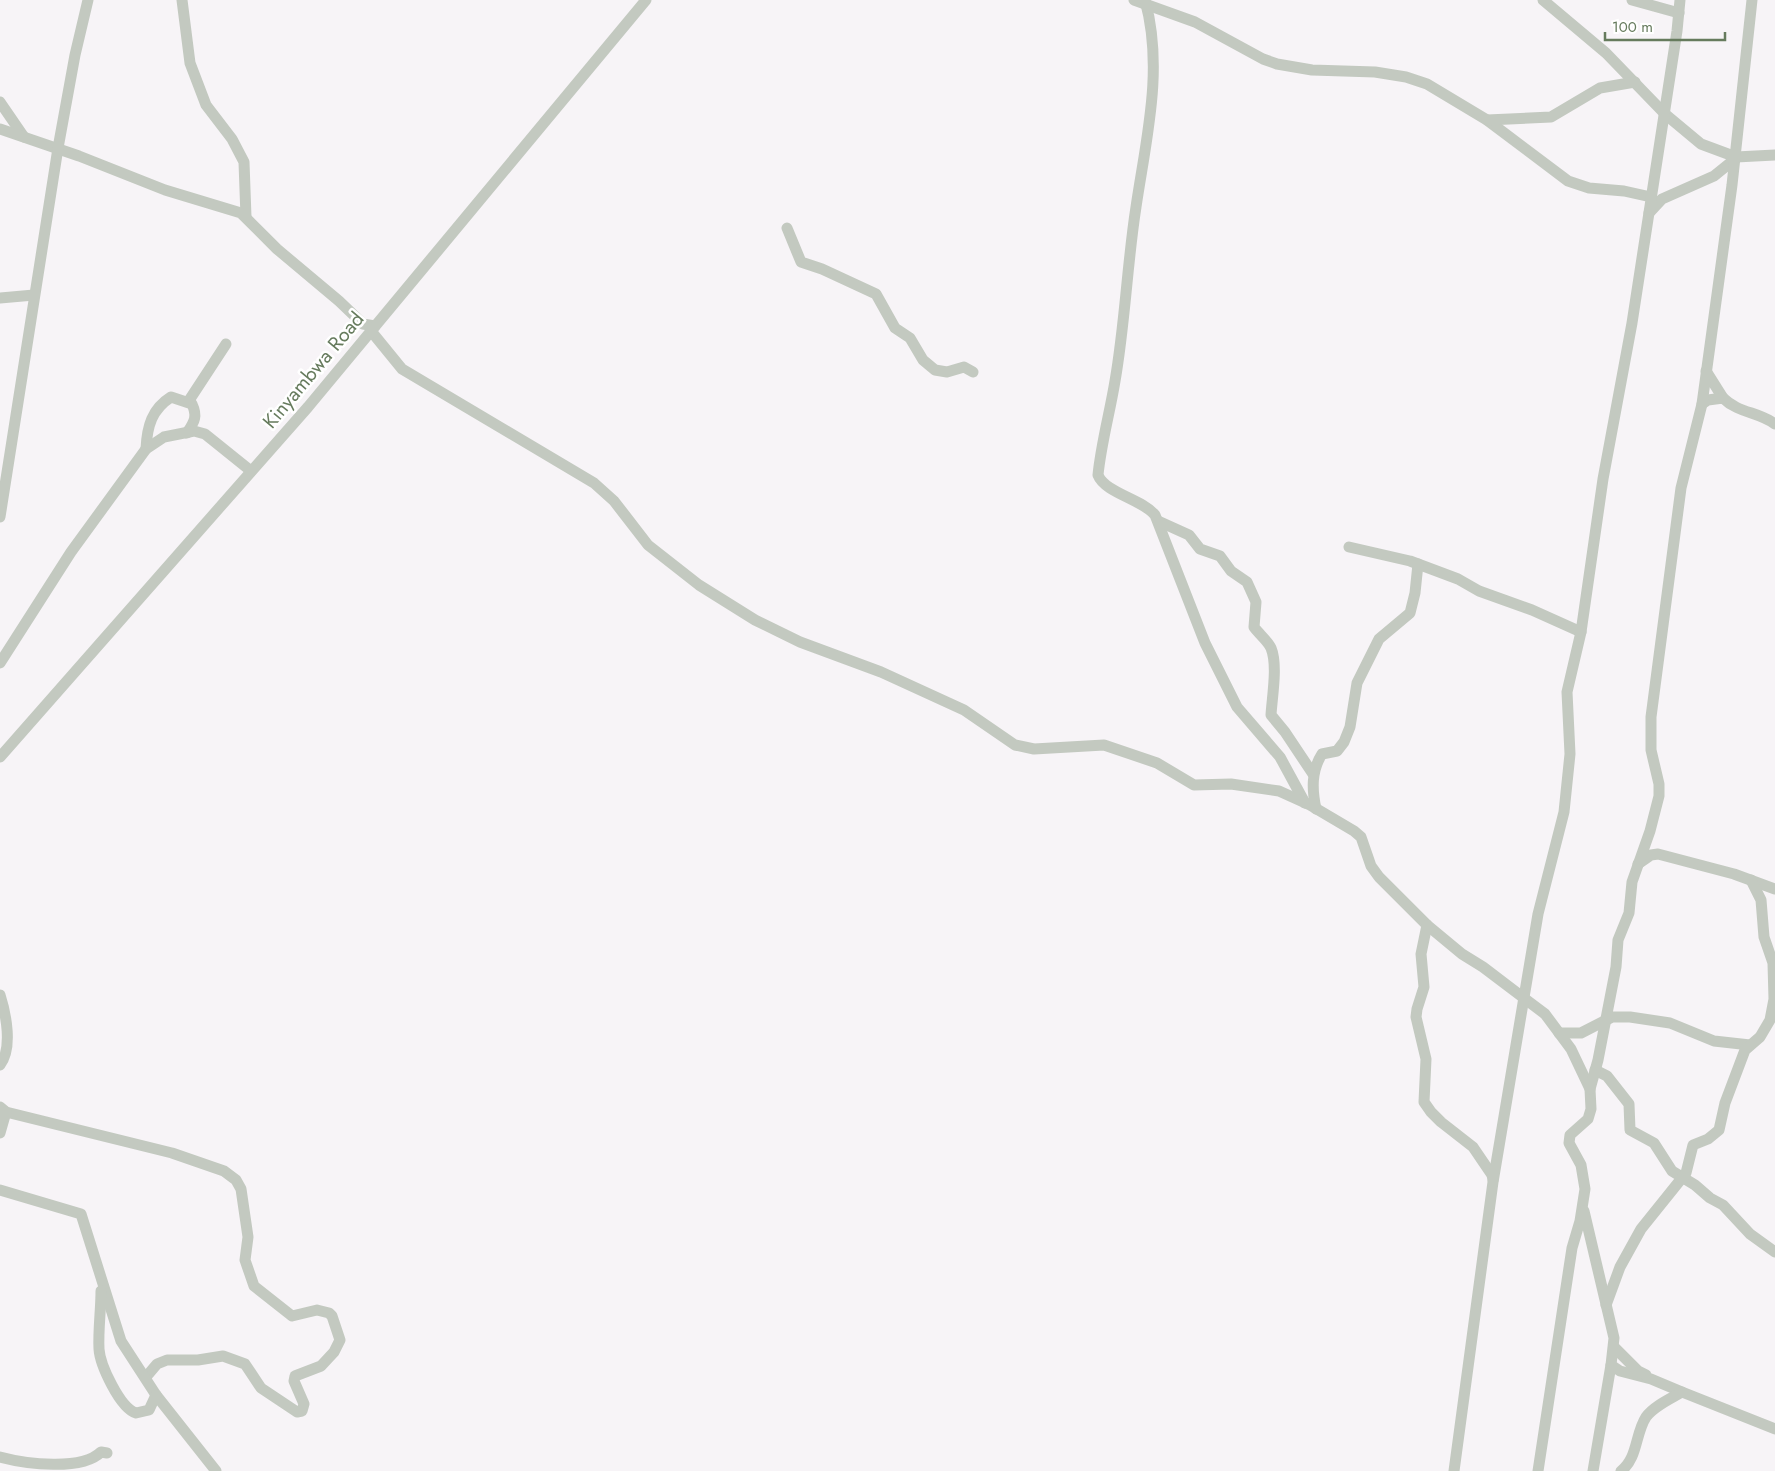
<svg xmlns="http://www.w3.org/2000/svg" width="1775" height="1471" font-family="Jost,sans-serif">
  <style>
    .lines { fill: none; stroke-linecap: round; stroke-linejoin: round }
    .minor { stroke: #c3c9c0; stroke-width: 11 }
    .labels { text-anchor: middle; stroke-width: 5; stroke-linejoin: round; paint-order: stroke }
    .street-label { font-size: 20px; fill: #667b5d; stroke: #fff }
  </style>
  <rect width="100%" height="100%" fill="#f7f4f7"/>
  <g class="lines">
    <!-- minor -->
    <g class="minor">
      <path d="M182 0 190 63 206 105 232 139 244 162 246 217"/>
      <path d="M1134 0 1195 22 1263 59 1277 64 1312 70 1375 72 1406 77 1427 84 1487 120 1568 181 1589 188 1624 191 1651 197"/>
      <path d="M1145 0C1164 69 1146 139 1136 207 1127 265 1125 324 1115 381 1110 412 1101 444 1098 475 1105 493 1142 499 1155 515L1205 643 1237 707 1280 757 1305 803"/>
      <path d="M1543 0 1606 53 1665 114 1701 144 1736 157 1775 155"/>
      <path d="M1632 0 1679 13"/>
      <path d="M0 102 24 137"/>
      <path d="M1487 120 1551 117 1600 88 1635 82"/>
      <path d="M0 129 79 156 165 190 241 213 277 249 339 301 363 324 375 326"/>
      <path d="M1649 213 1662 199 1714 176 1735 159"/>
      <path d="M787 228 801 262 822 269 876 294 895 328 910 338 923 360 935 370 947 372 964 367 973 372"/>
      <path d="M0 298 34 295"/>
      <path d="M371 331 402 369 594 483 614 501 648 545 699 585 755 620 800 642 881 672 964 710 1015 745 1034 749 1104 745 1157 763 1194 785 1231 784 1279 791 1310 805 1354 831 1361 837 1371 866 1379 877 1427 925 1462 954 1483 967 1545 1014 1571 1049 1590 1089 1591 1109 1588 1119 1570 1135 1569 1143 1581 1165 1585 1189 1580 1221 1572 1248 1538 1471"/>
      <path d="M1706 371 1723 398"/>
      <path d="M188 402 226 344"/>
      <path d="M1702 404 1708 400 1723 398C1738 413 1759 412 1775 424"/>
      <path d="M146 449C147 426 152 409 171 397L192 404C198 417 194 422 187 433"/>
      <path d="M0 517 58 148 75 55 88 0"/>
      <path d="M1158 521 1189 535 1200 549 1220 556 1231 571 1247 582 1256 602 1254 627C1259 634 1268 641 1271 648 1278 665 1272 697 1271 715L1285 732 1313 774"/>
      <path d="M1349 547 1410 561 1458 579 1479 591 1532 610 1581 632"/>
      <path d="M0 663 71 552 146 449 164 437 194 431 205 434 251 471"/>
      <path d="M0 757 308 407 646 0"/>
      <path d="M1316 809C1312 790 1311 771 1322 754L1337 751 1344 742 1350 727 1357 683 1379 639 1410 613 1415 593 1418 564"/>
      <path d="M1638 864 1651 855 1658 854 1734 874 1775 889"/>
      <path d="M1427 925 1421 954 1424 987 1417 1009 1416 1017 1426 1059 1424 1102 1431 1112 1441 1122 1473 1147 1492 1175 1493 1180"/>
      <path d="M0 995C6 1014 13 1048 0 1065"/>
      <path d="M1559 1033H1581L1612 1017H1630L1670 1023 1714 1041 1750 1045"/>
      <path d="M1595 1070 1607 1076 1629 1104 1630 1130 1654 1143 1672 1171 1695 1185 1710 1198 1723 1205 1750 1234 1775 1252"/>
      <path d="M1590 1089 1598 1060 1616 967 1618 940 1629 913 1632 882 1650 831 1659 796V784L1651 750V717L1681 488 1702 404 1732 185 1752 0"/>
      <path d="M0 1107 6 1112 172 1153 224 1171 236 1180 241 1189 248 1237 245 1260 254 1286 292 1316 317 1310 329 1313 332 1316 340 1340 334 1352 321 1366 295 1376 294 1381 304 1404 302 1411 297 1412 261 1388 245 1364 223 1356 198 1360H167L157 1364 146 1377"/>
      <path d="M0 1133 6 1112"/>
      <path d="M0 1190 81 1214 121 1341 156 1395 216 1471"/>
      <path d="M1584 1211 1614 1338 1611 1365 1620 1371 1651 1379 1682 1392"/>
      <path d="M101 1291C101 1310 98 1330 99 1349 100 1365 120 1408 136 1413L149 1410 156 1395"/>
      <path d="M1606 1305 1620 1267 1641 1229 1686 1173 1693 1145 1708 1139 1719 1130 1725 1103 1745 1050 1760 1037 1770 1020 1774 999 1773 963 1764 937 1761 900 1751 880"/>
      <path d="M1614 1347 1638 1371 1646 1375"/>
      <path d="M0 1457C26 1464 82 1471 101 1452L107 1453"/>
      <path d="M1454 1471 1493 1182 1538 914 1564 812 1570 754 1567 692 1581 632 1603 479 1632 323 1677 31 1680 0"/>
      <path d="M1593 1471 1611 1365"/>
      <path d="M1621 1471C1638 1458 1635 1434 1646 1417 1654 1406 1670 1399 1682 1392L1775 1429"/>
    </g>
  </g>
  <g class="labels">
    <!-- street labels -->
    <g class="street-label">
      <text transform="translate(313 370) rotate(-50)" y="7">Kinyambwa Road</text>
    </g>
  </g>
  <!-- scale -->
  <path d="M1605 32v8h120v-8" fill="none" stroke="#667b5d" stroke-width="2.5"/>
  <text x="1612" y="32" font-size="15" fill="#667b5d" stroke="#ffffff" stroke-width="4" paint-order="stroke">100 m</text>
</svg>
